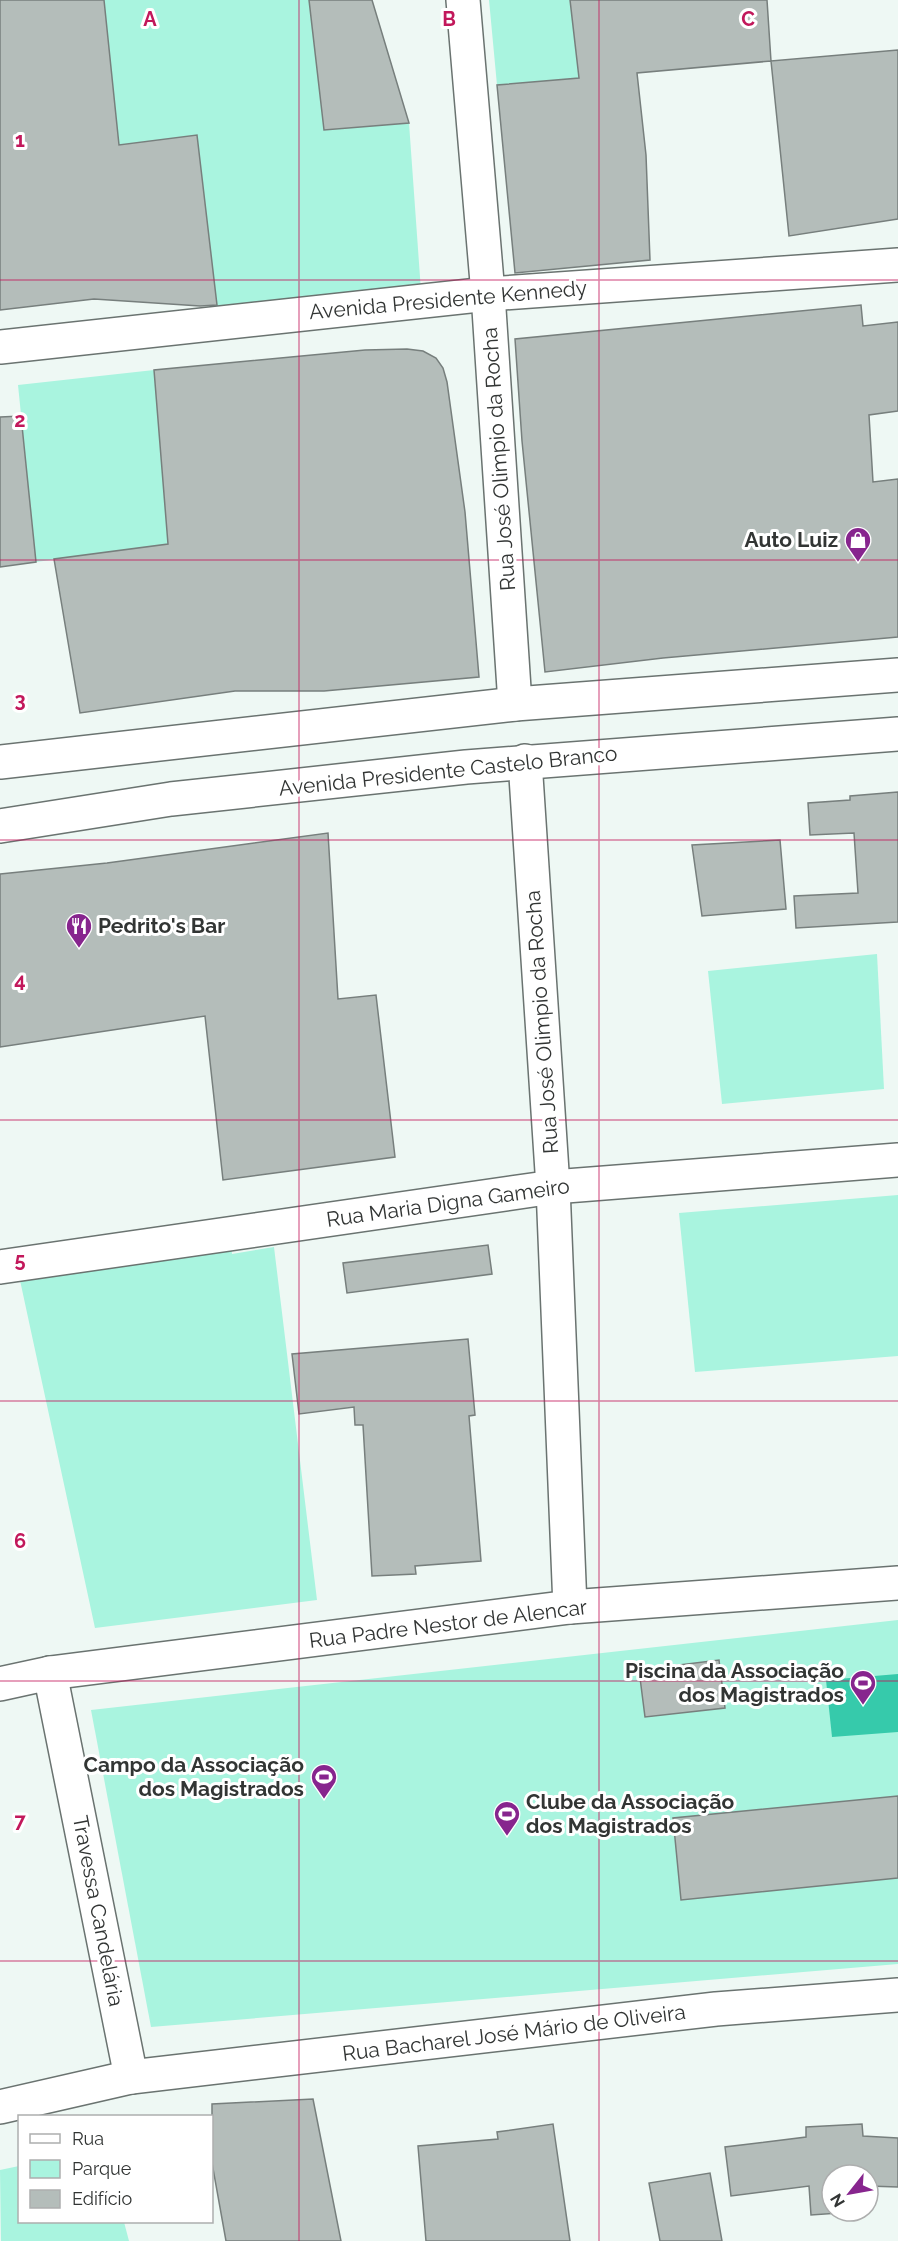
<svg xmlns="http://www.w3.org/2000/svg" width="898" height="2241" font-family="Raleway,sans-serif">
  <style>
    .green { fill: #a9f4df }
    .water { fill: #36caab }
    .building { fill: #b4bdba; stroke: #777f7d; stroke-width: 1.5 }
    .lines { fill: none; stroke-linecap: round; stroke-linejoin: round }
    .minor-casing { stroke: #6a7370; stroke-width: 36 }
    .major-casing { stroke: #6a7370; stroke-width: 36 }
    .minor { stroke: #fff; stroke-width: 33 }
    .major { stroke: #fff; stroke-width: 33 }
    .grid { fill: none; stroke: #c2185b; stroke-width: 1.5; stroke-opacity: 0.55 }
    .labels { text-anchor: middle; stroke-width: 6; stroke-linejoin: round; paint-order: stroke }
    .street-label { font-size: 21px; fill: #323534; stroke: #fff }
    .poi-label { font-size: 21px; font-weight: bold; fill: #323534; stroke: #fff; text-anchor: end }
    .grid-label { font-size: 20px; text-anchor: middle; font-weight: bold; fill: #c2185b; stroke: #fff; stroke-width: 6; stroke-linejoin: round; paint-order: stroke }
  </style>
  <rect width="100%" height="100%" fill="#eef8f4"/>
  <!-- green -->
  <g class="green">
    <path d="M104 0H309L324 130 409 123 421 291 217 308 197 135 119 145Z"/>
    <path d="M489 0H570L579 78 497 85Z"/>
    <path d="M154 370 168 544 36 562 18 385Z"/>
    <path d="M877 954 884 1089 722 1104 708 971Z"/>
    <path d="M898 1195V1356L695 1372 679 1213Z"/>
    <path d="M230 1237 232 1254 274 1247 317 1600 95 1628 18 1271Z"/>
    <path d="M898 1620V1964L151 2027 91 1710Z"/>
    <path d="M19 2166 20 2222H124L129 2241H1L0 2170Z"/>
  </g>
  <!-- water -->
  <path class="water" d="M898 1674V1732L832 1737 826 1680Z"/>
  <!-- building -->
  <g class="building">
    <path d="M0 0H104L119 145 197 135 217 305 200 306 94 299 0 310Z"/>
    <path d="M309 0H372L409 123 324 130Z"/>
    <path d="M570 0H767L771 61 898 50V219L789 236 771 61 637 73 646 155 650 260 515 273 497 85 579 78Z"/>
    <path d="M861 305 863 326 898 322V411L869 415 873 482 898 479V637L663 658 545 672 522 441 515 339Z"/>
    <path d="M407 349 423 351 436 358 443 368 447 382 465 512 479 677 324 691H235L80 713 54 559 168 544 154 370 365 350Z"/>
    <path d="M21 416 36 562 0 567V417Z"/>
    <path d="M898 792V922L796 928 794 896 858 893 854 833 810 835 808 803 850 800V796Z"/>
    <path d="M328 833 338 999 376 995 395 1157 223 1180 205 1016 0 1047V874L107 863Z"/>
    <path d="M780 840 786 909 702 916 692 845Z"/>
    <path d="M488 1245 492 1274 347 1293 343 1263Z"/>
    <path d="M468 1339 475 1415 469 1416 481 1561 415 1566 416 1574 372 1576 363 1425H355L354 1407 299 1414 292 1354Z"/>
    <path d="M719 1660 725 1708 645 1717 639 1670Z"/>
    <path d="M898 1796V1878L681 1900 673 1818Z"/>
    <path d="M313 2099 341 2241H226L212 2163V2104Z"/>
    <path d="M553 2124 570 2241H426L418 2146 498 2139 497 2132Z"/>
    <path d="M862 2124 863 2136 898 2138V2187L868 2186V2175H832V2211H868L811 2215 809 2186 731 2196 725 2147 806 2137V2127Z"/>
    <path d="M710 2173 722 2241H660L649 2183Z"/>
  </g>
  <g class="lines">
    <!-- minor casing -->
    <g class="minor-casing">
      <g id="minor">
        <path d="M463 0 488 294 515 704"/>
        <path d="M0 347 488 294 898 265"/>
        <path d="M525 761 553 1187 570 1607"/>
        <path d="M0 1267 553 1187 898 1160"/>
        <path d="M50 1673 131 2077"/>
        <path d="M0 1684 50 1673 570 1607 898 1583"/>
        <path d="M0 2107 131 2077 716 2009 898 1995"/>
      </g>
    </g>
    <!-- major casing -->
    <g class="major-casing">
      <g id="major">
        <path d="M0 762 515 704 898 675"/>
        <path d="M0 826 171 799 466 767 898 734"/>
      </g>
    </g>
    <!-- minor -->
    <use href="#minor" class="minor"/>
    <!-- major -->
    <use href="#major" class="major"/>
  </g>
  <!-- grid -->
  <path class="grid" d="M299 0V2241M599 0V2241M0 280H898M0 560H898M0 840H898M0 1120H898M0 1401H898M0 1681H898M0 1961H898"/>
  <!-- icons -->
  <defs>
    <g id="shop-pin" transform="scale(1.35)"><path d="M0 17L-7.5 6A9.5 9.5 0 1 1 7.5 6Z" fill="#87258e" stroke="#fff"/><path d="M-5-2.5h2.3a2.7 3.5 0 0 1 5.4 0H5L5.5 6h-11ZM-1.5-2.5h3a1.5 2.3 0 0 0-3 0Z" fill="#fff"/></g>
    <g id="restaurant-pin" transform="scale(1.35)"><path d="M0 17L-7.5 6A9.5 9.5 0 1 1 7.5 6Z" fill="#87258e" stroke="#fff"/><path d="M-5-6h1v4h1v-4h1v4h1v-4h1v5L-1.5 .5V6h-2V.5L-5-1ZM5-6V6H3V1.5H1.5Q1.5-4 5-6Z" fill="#fff"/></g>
    <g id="stadium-pin" transform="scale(1.35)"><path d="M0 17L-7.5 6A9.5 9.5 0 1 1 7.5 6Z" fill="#87258e" stroke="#fff"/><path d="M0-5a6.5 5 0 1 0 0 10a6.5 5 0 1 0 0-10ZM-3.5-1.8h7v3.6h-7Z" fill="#fff"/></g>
  </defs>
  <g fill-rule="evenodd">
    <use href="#shop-pin" x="858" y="540"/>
    <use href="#restaurant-pin" x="79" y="926"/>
    <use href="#stadium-pin" x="863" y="1683"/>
    <use href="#stadium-pin" x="324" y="1777"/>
    <use href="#stadium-pin" x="507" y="1814"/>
  </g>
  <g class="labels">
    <!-- street labels -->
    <g class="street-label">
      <text transform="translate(448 300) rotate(-5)" y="7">Avenida Presidente Kennedy</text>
      <text transform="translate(499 459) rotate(-94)" y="7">Rua José Olimpio da Rocha</text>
      <text transform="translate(448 771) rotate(-6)" y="7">Avenida Presidente Castelo Branco</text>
      <text transform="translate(542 1022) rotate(-94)" y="7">Rua José Olimpio da Rocha</text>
      <text transform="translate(448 1203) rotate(-8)" y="7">Rua Maria Digna Gameiro</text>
      <text transform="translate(448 1624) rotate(-7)" y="7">Rua Padre Nestor de Alencar</text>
      <text transform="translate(98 1911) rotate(79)" y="7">Travessa Candelária</text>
      <text transform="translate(514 2033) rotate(-7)" y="7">Rua Bacharel José Mário de Oliveira</text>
    </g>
    <!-- poi labels -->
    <g class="poi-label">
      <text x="838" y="547">Auto Luiz</text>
      <text x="98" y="933" text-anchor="start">Pedrito's Bar</text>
      <text x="844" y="1678">Piscina da Associação<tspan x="844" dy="24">dos Magistrados</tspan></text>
      <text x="304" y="1772">Campo da Associação<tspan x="304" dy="24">dos Magistrados</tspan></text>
      <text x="526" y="1809" text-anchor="start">Clube da Associação<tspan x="526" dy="24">dos Magistrados</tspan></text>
    </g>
  </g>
  <g class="grid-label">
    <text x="150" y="26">A</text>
    <text x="449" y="26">B</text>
    <text x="748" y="26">C</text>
    <text x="20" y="147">1</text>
    <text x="20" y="427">2</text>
    <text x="20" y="707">3</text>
    <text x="20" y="987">4</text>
    <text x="20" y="1267">5</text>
    <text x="20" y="1548">6</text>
    <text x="20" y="1828">7</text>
  </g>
  <!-- legend -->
  <rect x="18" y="2115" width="195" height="108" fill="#ffffff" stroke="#adaeae" stroke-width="1.5"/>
  <rect x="30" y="2134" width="30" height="9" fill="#ffffff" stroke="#adaeae" stroke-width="1.5"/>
  <text x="72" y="2145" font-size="18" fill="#323534">Rua</text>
  <rect x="30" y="2160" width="30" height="18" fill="#a9f4df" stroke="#adaeae" stroke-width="1.5"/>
  <text x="72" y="2175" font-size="18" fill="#323534">Parque</text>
  <rect x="30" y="2190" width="30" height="18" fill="#b4bdba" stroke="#adaeae" stroke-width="1.5"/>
  <text x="72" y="2205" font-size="18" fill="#323534">Edifício</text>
  <!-- north arrow -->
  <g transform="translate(850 2193) rotate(239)"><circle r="28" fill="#ffffff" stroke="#adaeae" stroke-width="1.5"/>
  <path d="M0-4.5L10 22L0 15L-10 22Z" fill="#87258e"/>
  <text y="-9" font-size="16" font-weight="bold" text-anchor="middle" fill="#323534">N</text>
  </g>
</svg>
